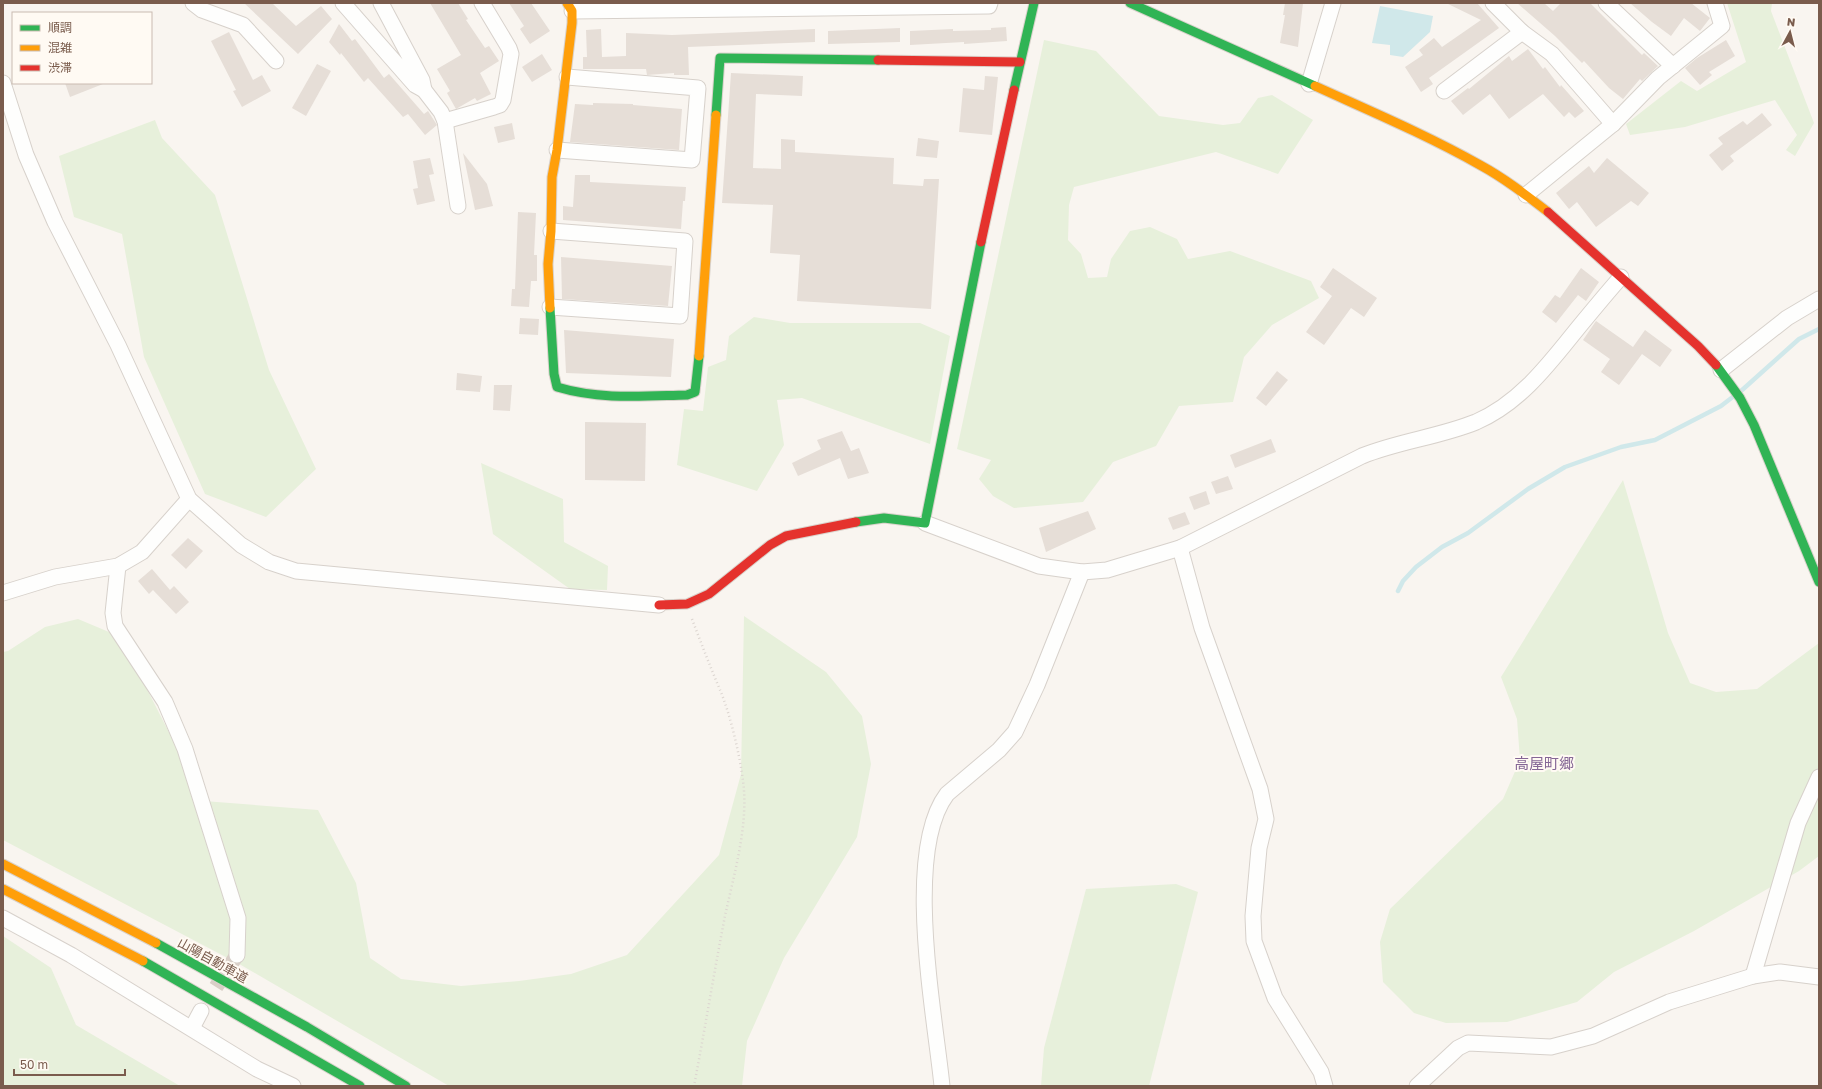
<svg xmlns="http://www.w3.org/2000/svg" width="1822" height="1089" font-family="'Golos Text','Noto Sans JP',sans-serif">
  <style>
    .green { fill: #e7f0db }
    .water { fill: #d0e8ea }
    .lines { fill: none; stroke-linecap: round; stroke-linejoin: round }
    .stream { stroke: #d0e8ea; stroke-width: 4.5 }
    .building { fill: #e6ded7 }
    .street-tunnel { stroke: #d9cfc7; stroke-width: 15; stroke-dasharray: 15 8; stroke-linecap: butt }
    .street-casing { stroke: #d7d1cb; stroke-width: 17 }
    .fast-casing { stroke: #d9d2cb; stroke-width: 11 }
    .slow-casing { stroke: #d9d2cb; stroke-width: 11 }
    .jam-casing { stroke: #d9d2cb; stroke-width: 11 }
    .path { stroke: #dcd5d0; stroke-width: 2.5; stroke-dasharray: 1 3; stroke-linecap: butt }
    .street { stroke: #fefefd; stroke-width: 15 }
    .fast { stroke: #30b455; stroke-width: 9 }
    .slow { stroke: #ff9f0a; stroke-width: 9 }
    .jam { stroke: #e5322d; stroke-width: 9 }
    .labels { text-anchor: middle; stroke-width: 4; stroke-linejoin: round; paint-order: stroke }
    .street-label { font-size: 13px; fill: #7a5c4d; stroke: #fffaf3 }
    .quarter-label { font-size: 15px; fill: #846695; stroke: #fffaf3 }
  </style>
  <rect width="100%" height="100%" fill="#f9f5f0"/>
  <!-- green -->
  <g class="green">
    <path d="M1727 3H1772L1771 11 1814 123 1795 156 1786 150 1797 135 1775 100 1685 127 1630 135 1626 124 1681 81 1697 91 1746 62Z"/>
    <path d="M1044 40 1096 51 1159 116 1223 125 1240 123 1258 98 1272 95 1313 120 1278 174 1216 152 1074 187 1069 205 1068 240 1081 254 1088 278 1107 277 1111 259 1130 231 1150 227 1177 239 1188 259 1230 251 1311 281 1319 298 1272 325 1244 357 1233 402 1179 406 1156 446 1113 462 1083 502 1014 508 993 496 979 479 991 460 957 449Z"/>
    <path d="M155 120 162 138 215 195 269 370 316 469 266 517 205 494 144 357 122 234 74 217 59 156Z"/>
    <path d="M754 317 790 323H920L950 336 930 444 802 398 777 400 784 445 757 491 677 465 684 409 703 411 708 367 726 360 729 336Z"/>
    <path d="M481 463 563 499 564 542 608 566 607 590 570 589 493 534Z"/>
    <path d="M1623 480 1668 633 1690 683 1716 692 1757 689 1819 643V856L1799 871 1694 931 1614 972 1577 1002 1507 1022 1446 1023 1414 1013 1383 982 1380 942 1390 909 1503 799 1520 760 1517 719 1501 677Z"/>
    <path d="M744 616 826 672 862 716 871 764 857 837 784 958 747 1041 742 1086H449L241 965 3 840V652L8 651 45 627 78 619 109 632 128 652 204 801 318 810 356 883 370 958 401 979 461 986 519 981 571 974 627 955 719 855 741 774Z"/>
    <path d="M1176 884 1198 892 1149 1086H1041L1044 1048 1086 889Z"/>
    <path d="M3 936 51 968 76 1025 180 1086H3Z"/>
  </g>
  <!-- water -->
  <path class="water" d="M1380 6 1433 16 1430 32 1403 57 1390 55V45L1372 43Z"/>
  <g class="lines">
    <!-- stream -->
    <g class="stream">
      <path d="M1741 391 1799 339 1819 329"/>
      <path d="M1398 591 1403 581 1416 567 1442 547 1468 533 1528 489 1565 467 1621 447 1655 440 1721 406 1734 396"/>
    </g>
  </g>
  <!-- building -->
  <g class="building">
    <path d="M244 3H272L296 26 321 6 332 19 298 54Z"/>
    <path d="M430 3H458L468 19 466 20 485 48 489 46 499 61 480 73 491 94 477 101 475 98 456 109 447 93 450 91 437 69 461 55Z"/>
    <path d="M509 3H531L550 31 530 44 520 29 524 26Z"/>
    <path d="M1285 3H1303L1298 47 1280 43 1285 15H1283Z"/>
    <path d="M1446 3H1477L1499 28 1429 78 1433 84 1421 92 1405 67 1423 55 1419 50 1434 38 1442 47 1481 20Z"/>
    <path d="M1517 3H1544L1553 11 1561 3H1590L1642 55 1644 53 1658 66 1642 81 1640 79 1623 99 1609 88 1584 61 1582 63 1555 36Z"/>
    <path d="M1630 3H1691L1710 18 1700 31 1684 18 1671 36 1652 22Z"/>
    <path d="M339 24 352 41 355 39 384 78 389 74 424 114 428 111 437 125 425 135 408 114 403 117 368 78 364 82 341 53 340 55 329 42Z"/>
    <path d="M1006 27 1007 41 964 44V42L910 45V31L953 29V31L991 30V28Z"/>
    <path d="M900 28V42L828 44V31Z"/>
    <path d="M601 29 602 57 626 56V33L672 35 815 29V42L688 47 689 75H674V73L647 75 646 69H583V57H587L586 30Z"/>
    <path d="M229 32 253 80 262 75 271 91 242 107 233 91 236 90 211 41Z"/>
    <path d="M1726 40 1735 56 1709 72 1712 75 1700 85 1685 68 1697 58Z"/>
    <path d="M1528 49 1543 69 1545 67 1560 87 1561 85 1584 111 1575 118 1569 112 1564 117 1543 94 1509 119 1490 94 1463 115 1451 101 1468 88 1469 89 1509 56 1512 61Z"/>
    <path d="M542 54 552 70 532 82 522 67Z"/>
    <path d="M317 64 331 71 306 116 292 108Z"/>
    <path d="M731 73 803 76 802 96 756 94 753 168 781 169V139L795 140V152L894 158 893 184 923 186 924 179H939L931 309 797 301 800 255 770 253 773 205 722 203Z"/>
    <path d="M985 76 998 77 992 135 959 132 963 88 984 90Z"/>
    <path d="M65 83H103V84L70 97Z"/>
    <path d="M593 103 633 104V105L682 109 679 150 570 142 575 104 593 105Z"/>
    <path d="M1762 113 1772 125 1730 156 1734 161 1722 171 1709 155 1723 144 1718 138 1743 121 1747 125Z"/>
    <path d="M512 123 515 139 498 143 494 127Z"/>
    <path d="M918 138 939 141 937 158 916 156Z"/>
    <path d="M463 153 487 184 493 206 475 210Z"/>
    <path d="M430 158 434 174 429 175 435 201 417 205 413 189 418 188 413 161Z"/>
    <path d="M1607 158 1649 193 1638 206 1631 201 1596 227 1577 202 1569 209 1556 193 1589 166 1594 173Z"/>
    <path d="M575 175H590V182L686 187 685 201H683L681 229 563 220V206L573 207Z"/>
    <path d="M518 212 536 213 534 255H537V281H531L529 307 511 306 512 289H515Z"/>
    <path d="M561 257 672 266 668 306 562 299Z"/>
    <path d="M1333 268 1377 298 1364 317 1351 308 1324 345 1306 332 1332 296 1320 287Z"/>
    <path d="M1581 268 1599 282 1586 301 1578 295 1556 323 1542 312 1555 295 1560 298Z"/>
    <path d="M520 318 539 319 538 335 519 334Z"/>
    <path d="M1596 321 1633 347 1645 330 1672 350 1660 367 1642 354 1619 385 1601 372 1610 359 1583 340Z"/>
    <path d="M564 330 674 339 671 377 566 373Z"/>
    <path d="M1277 371 1288 380 1266 406 1256 398Z"/>
    <path d="M457 373 482 376 480 392 456 390Z"/>
    <path d="M494 385H512L510 411 493 410Z"/>
    <path d="M585 422 646 423 645 481 585 480Z"/>
    <path d="M842 431 851 451 859 448 869 473 848 479 840 458 798 476 792 463 821 449 817 440Z"/>
    <path d="M1271 439 1276 452 1235 468 1230 455Z"/>
    <path d="M1228 476 1233 489 1216 494 1211 482Z"/>
    <path d="M1206 491 1210 504 1194 510 1189 497Z"/>
    <path d="M1088 511 1096 529 1046 552 1039 528Z"/>
    <path d="M1185 512 1190 524 1173 530 1168 518Z"/>
    <path d="M188 538 203 551 186 569 171 555Z"/>
    <path d="M152 569 170 590 174 586 189 602 176 614 153 590 149 594 138 581Z"/>
  </g>
  <g class="lines">
    <!-- street-tunnel -->
    <path class="street-tunnel" d="M216 987 237 955"/>
    <!-- street casing -->
    <g class="street-casing">
      <g id="street">
        <path d="M193 3 202 10 243 25 276 61"/>
        <path d="M343 3 415 85 424 90 422 80 381 3"/>
        <path d="M1493 3 1522 32 1552 54 1613 124"/>
        <path d="M1606 3 1673 66"/>
        <path d="M572 11 989 6 990 3"/>
        <path d="M3 83 26 155 55 222 118 345 189 499 241 545 269 562 296 571 659 605"/>
        <path d="M1309 84 1333 3"/>
        <path d="M424 90 441 112 445 121 458 206"/>
        <path d="M1444 91 1522 32"/>
        <path d="M445 121 494 107 500 105 503 100 511 54 509 48 482 3"/>
        <path d="M557 150 692 160 698 88 567 77"/>
        <path d="M1526 195 1613 124 1658 78 1722 26 1715 3"/>
        <path d="M550 307 680 316 685 241 551 231"/>
        <path d="M1721 370 1787 318 1819 299"/>
        <path d="M925 523 1039 566 1082 572 1107 570 1180 548 1362 456C1399 441 1439 437 1476 422 1520 403 1549 364 1578 328 1592 311 1606 294 1621 277"/>
        <path d="M1180 548 1202 628 1260 789 1266 819 1259 848 1253 916 1254 941 1275 998 1321 1072 1325 1086"/>
        <path d="M118 566 113 613 115 626 165 702 185 749 238 918 237 955"/>
        <path d="M3 593 55 577 118 566 142 552 189 499"/>
        <path d="M3 918 71 955 257 1069 293 1086"/>
        <path d="M1753 976 1798 823 1819 777"/>
        <path d="M192 1028 201 1011"/>
        <path d="M942 1086C935 1015 903 852 947 794L999 750 1015 732 1037 685 1082 572"/>
        <path d="M1417 1086 1458 1048 1468 1043 1551 1047 1593 1036 1669 1002 1753 976 1780 972 1819 977"/>
      </g>
    </g>
    <!-- fast casing -->
    <g class="fast-casing">
      <g id="fast">
        <path d="M1130 3 1315 86"/>
        <path d="M1014 90 1034 3"/>
        <path d="M716 115 720 58 878 60"/>
        <path d="M550 308 554 374 557 387C600 400 643 396 687 395L695 392 699 356"/>
        <path d="M1716 365 1740 398 1754 425 1819 582"/>
        <path d="M856 522 884 518 925 523 981 242"/>
        <path d="M156 943 307 1027 406 1086"/>
        <path d="M143 961 360 1086"/>
      </g>
    </g>
    <!-- slow casing -->
    <g class="slow-casing">
      <g id="slow">
        <path d="M1315 86C1370 111 1427 135 1480 165 1504 178 1526 195 1548 212"/>
        <path d="M550 308 548 264 551 231 552 177 557 150 572 23V11L567 3"/>
        <path d="M699 356 716 115"/>
        <path d="M3 864 156 943"/>
        <path d="M3 889 143 961"/>
      </g>
    </g>
    <!-- jam casing -->
    <g class="jam-casing">
      <g id="jam">
        <path d="M878 60 1020 62"/>
        <path d="M1548 212 1698 346 1716 365"/>
        <path d="M981 242 1014 90"/>
        <path d="M659 605 687 604 709 594 770 545 786 536 856 522"/>
      </g>
    </g>
    <!-- path -->
    <path class="path" d="M692 619C701 643 710 666 720 690 730 713 740 756 743 781 749 824 734 874 725 916 714 972 705 1029 694 1086"/>
    <!-- street -->
    <use href="#street" class="street"/>
    <!-- fast -->
    <use href="#fast" class="fast"/>
    <!-- slow -->
    <use href="#slow" class="slow"/>
    <!-- jam -->
    <use href="#jam" class="jam"/>
  </g>
  <g class="labels">
    <!-- street labels -->
    <g class="street-label">
      <text transform="translate(213 960) rotate(29)" y="5">山陽自動車道</text>
    </g>
    <!-- quarter labels -->
    <g class="quarter-label">
      <text x="1544" y="769">高屋町郷</text>
    </g>
  </g>
  <!-- border -->
  <rect width="1822" height="1089" fill="none" stroke="#7a5c4d" stroke-width="8"/>
  <!-- legend -->
  <rect x="12" y="12" width="140" height="72" fill="#fffaf3" stroke="#cabbb1"/>
  <rect x="20" y="25" width="20" height="6" fill="#30b455" stroke="#cabbb1"/>
  <text x="48" y="32" font-size="12" fill="#7a5c4d">順調</text>
  <rect x="20" y="45" width="20" height="6" fill="#ff9f0a" stroke="#cabbb1"/>
  <text x="48" y="52" font-size="12" fill="#7a5c4d">混雑</text>
  <rect x="20" y="65" width="20" height="6" fill="#e5322d" stroke="#cabbb1"/>
  <text x="48" y="72" font-size="12" fill="#7a5c4d">渋滞</text>
  <!-- north arrow -->
  <g transform="translate(1790 32) rotate(7)" stroke="#fffaf3" stroke-width="3" paint-order="stroke">
  <path d="M0-3L7 15L0 10L-7 15Z" fill="#7a5c4d"/>
  <text y="-6" font-size="11" font-weight="bold" text-anchor="middle" fill="#7a5c4d">N</text>
  </g>
  <!-- scale -->
  <path d="M14 1069v6h111v-6" fill="none" stroke="#7a5c4d" stroke-width="2"/>
  <text x="20" y="1069" font-size="12" fill="#7a5c4d" stroke="#fffaf3" stroke-width="3" paint-order="stroke">50 m</text>
</svg>
